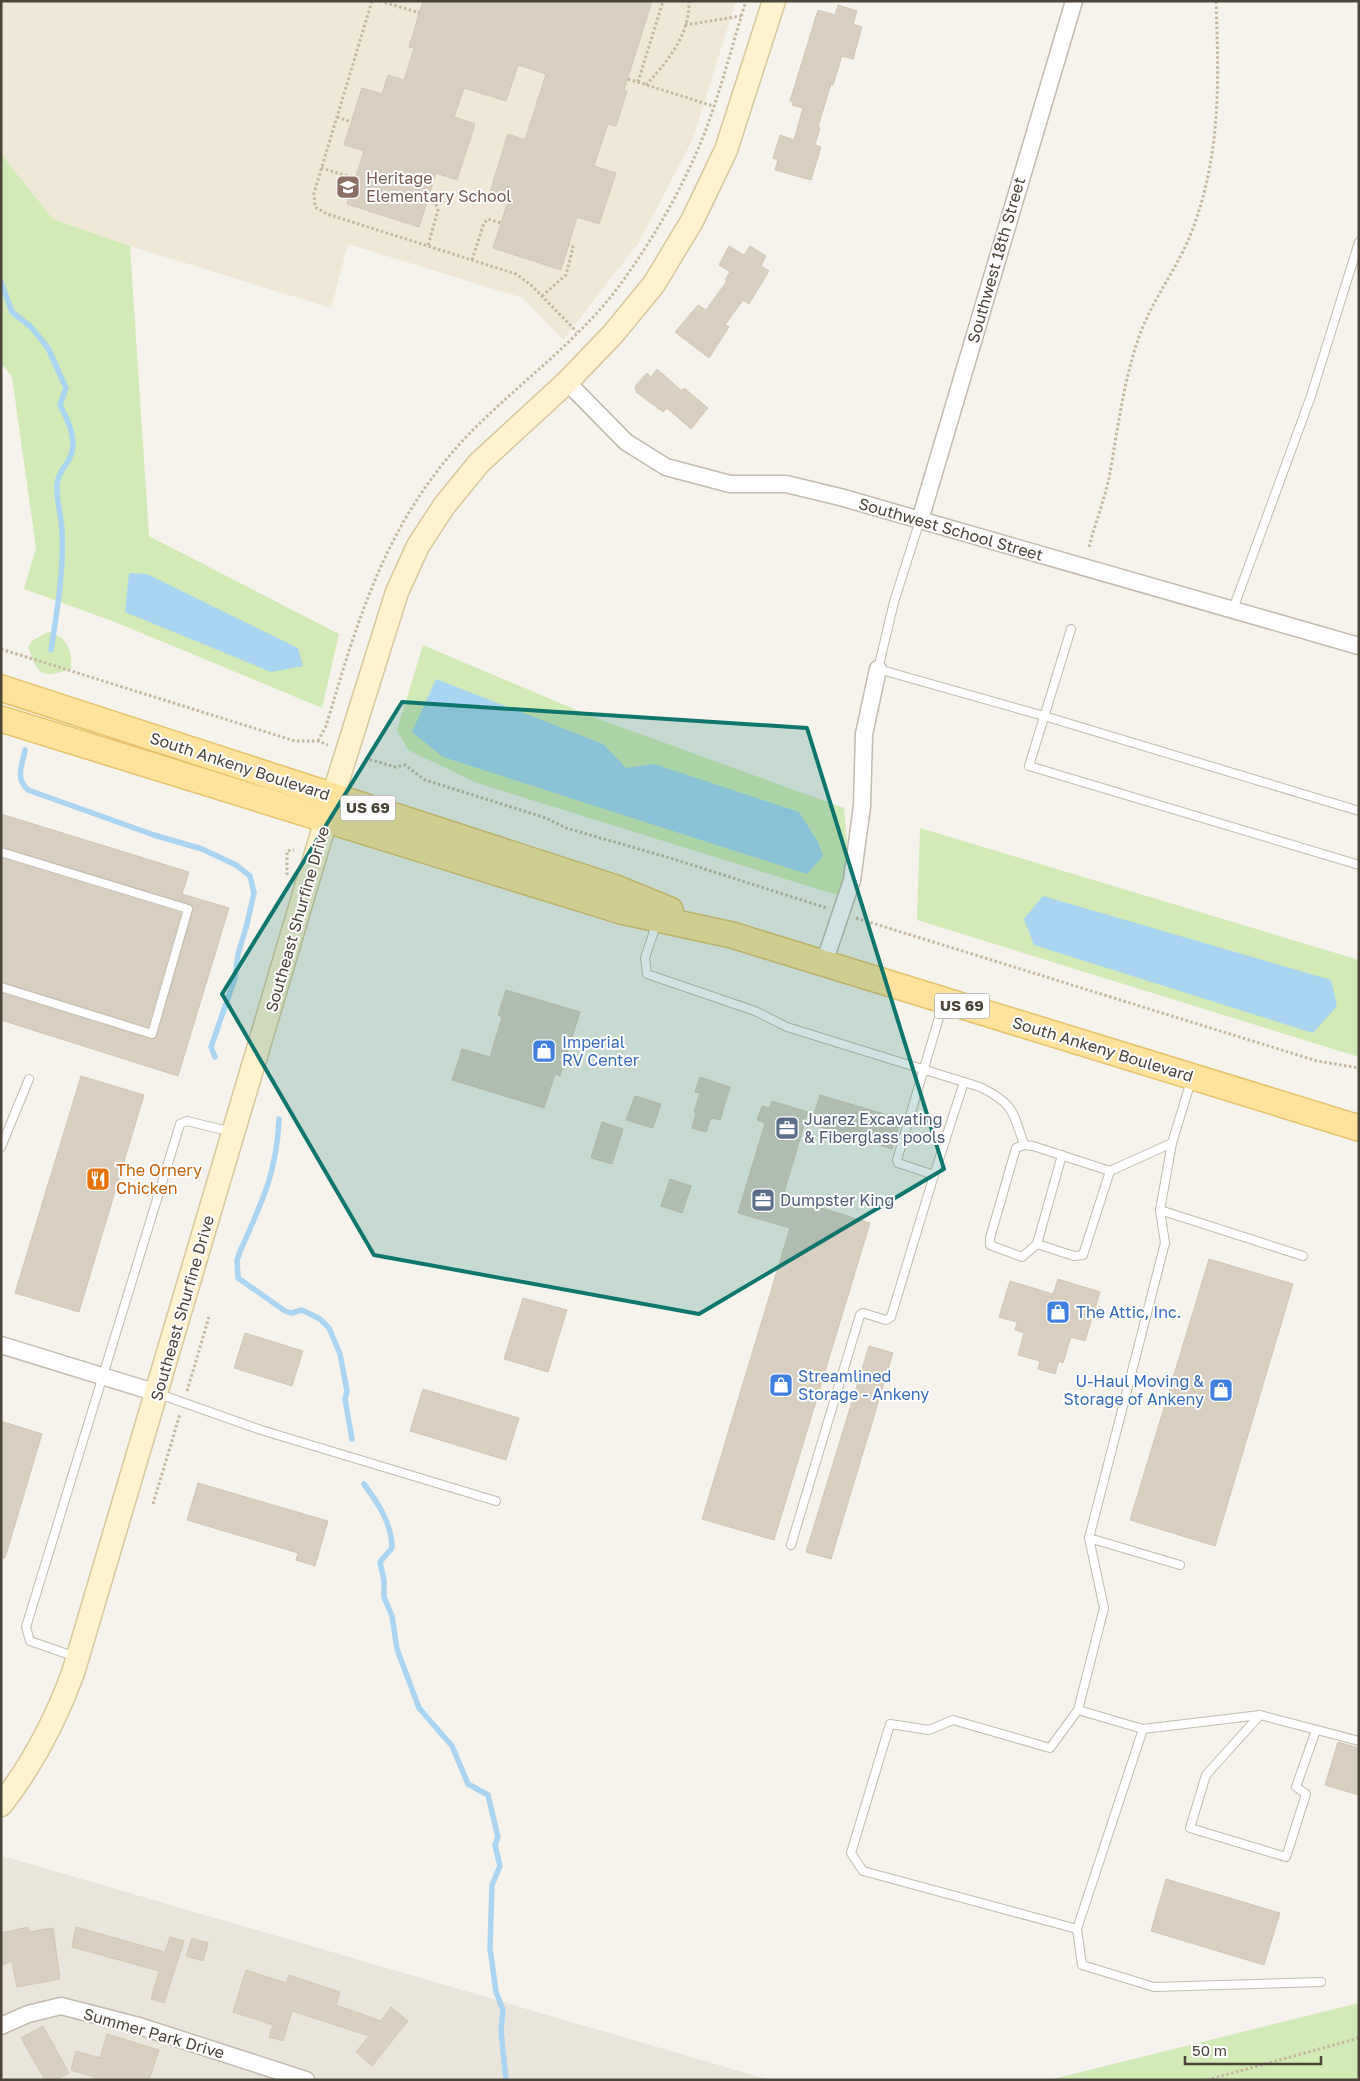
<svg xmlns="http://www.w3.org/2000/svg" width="1360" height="2081" font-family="'Golos Text',sans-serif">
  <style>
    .residential { fill: #eae5da }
    .education { fill: #efe8d6 }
    .green { fill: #d2eab5 }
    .water { fill: #a9d4f2 }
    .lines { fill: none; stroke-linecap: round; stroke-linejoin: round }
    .stream { stroke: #a9d4f2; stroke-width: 5.5 }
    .building { fill: #d8cfc1; stroke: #d3c7b4 }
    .lane-casing { stroke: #c2bbae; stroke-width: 10 }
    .street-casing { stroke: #c2bbae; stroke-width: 19 }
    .secondary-casing { stroke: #d6c79b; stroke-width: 25 }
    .primary-casing { stroke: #e6c16a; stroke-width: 28 }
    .path { stroke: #c4b79f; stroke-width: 3; stroke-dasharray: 2.5 2.5; stroke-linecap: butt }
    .lane { stroke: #fff; stroke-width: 8 }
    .street { stroke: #fff; stroke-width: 16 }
    .secondary { stroke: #fff3cd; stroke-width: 22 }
    .primary { stroke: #ffe39c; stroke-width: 25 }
    .marked { fill: #0f766e; fill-opacity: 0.2; stroke: #0f766e; stroke-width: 4; stroke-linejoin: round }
    .labels { text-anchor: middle; stroke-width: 4; stroke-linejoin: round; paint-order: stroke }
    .shield { fill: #fff; stroke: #817c74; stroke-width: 1 }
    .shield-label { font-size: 15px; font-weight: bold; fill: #4b4439 }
    .education-label { font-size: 16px; fill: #785e54; stroke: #fff; text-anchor: start }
    .street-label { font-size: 16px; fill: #4b4439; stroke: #fff }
    .shop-label { font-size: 16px; fill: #366cbe; stroke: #fff; text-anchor: start }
    .service-label { font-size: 16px; fill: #4e5e75; stroke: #fff; text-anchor: start }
    .food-label { font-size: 16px; fill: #c56008; stroke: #fff; text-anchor: start }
  </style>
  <rect width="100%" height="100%" fill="#f6f3ec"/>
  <!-- residential -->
  <path class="residential" d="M3 1856 770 2080H1Z"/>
  <!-- education -->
  <path class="education" d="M1 1H736L692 141 639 242 563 340 523 298 348 244 331 308 130 246 53 219 1 154Z"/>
  <!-- green -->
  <g class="green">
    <path d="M1 154 53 219 130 246 149 536 339 634 322 708 115 622 24 589 36 548 12 377 1 363Z"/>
    <path d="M48 632C68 637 72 650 71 669 39 679 39 675 28 647L33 640Z"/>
    <path d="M423 645 588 715 844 808 849 863 840 896 477 783 408 750 397 730Z"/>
    <path d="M920 828 1359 960V1057L917 920Z"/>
    <path d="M1359 2003V2080H1049Z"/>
  </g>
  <!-- water -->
  <g class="water">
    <path d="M129 573 147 574 298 648 303 666 271 672 125 612Z"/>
    <path d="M436 679 603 744 626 768 654 764 799 812 818 842 823 856 807 874 443 757 412 732Z"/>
    <path d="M1043 896 1331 980 1337 1006 1313 1033 1034 945 1024 919Z"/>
  </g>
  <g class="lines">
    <!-- stream -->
    <g class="stream">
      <path d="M1 282 12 312 31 327 48 348 66 388 60 405C69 422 80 444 67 463 62 470 57 477 57 486 56 501 62 517 62 532 64 571 57 611 51 650"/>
      <path d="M25 750C22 766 15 778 28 790L154 835 202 849 236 865 250 876 254 893 246 928 238 954 235 978 211 1047 215 1057"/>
      <path d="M279 1119C277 1171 262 1203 241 1249L237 1260 238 1278 285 1311 291 1313 302 1310 320 1319 329 1328 340 1354 347 1391 345 1399 352 1439"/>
      <path d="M364 1484C378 1503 392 1524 392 1548L380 1562 384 1580V1597L392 1616 397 1649 419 1708 452 1746 468 1784 488 1795 498 1837 495 1845 500 1866 492 1885 490 1948 496 1992 503 2010 501 2031 506 2080"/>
    </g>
  </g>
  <!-- building -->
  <g class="building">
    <path d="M423 1H652L624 90 627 91 616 126 608 124 594 166 616 173 599 224 577 217 561 270 493 248 509 198 490 192 508 134 525 140 546 74 518 65 506 101 464 88 454 117 475 124 457 180 436 173 419 227 347 204 364 151 344 145 362 88 382 94 388 75 404 80 414 48 409 47Z"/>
    <path d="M838 5 857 11 853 24 862 27 853 59 842 56 833 85 831 84 818 127 820 128 815 145 821 147 811 180 775 170 778 160 773 158 780 135 794 140 803 108 792 105 793 102 790 101 818 10 835 15Z"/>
    <path d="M729 246 744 255 750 246 766 256 761 266 769 271 749 304 743 300 725 325 729 327 709 358 675 332 698 305 706 310 727 281 725 280 730 272 719 265Z"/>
    <path d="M657 369 682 391 684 388 708 408 691 429 667 408 663 412 636 392 635 386 647 373 651 377Z"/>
    <path d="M1 814 189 872 182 894 229 908 178 1076 1 1020V993L150 1039 155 1038 194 908 190 904 1 847Z"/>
    <path d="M1 858 181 913 148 1027 1 982Z"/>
    <path d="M506 990 580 1012 560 1076 555 1074 544 1108 452 1080 462 1049 490 1057 502 1017 498 1015Z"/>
    <path d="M81 1076 144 1095 79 1312 15 1293Z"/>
    <path d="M700 1077 730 1087 720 1120 711 1118 706 1132 692 1128 696 1113 694 1112 700 1093 695 1092Z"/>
    <path d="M820 1095 901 1119 892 1149 811 1124Z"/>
    <path d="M635 1096 661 1104 653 1128 626 1120Z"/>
    <path d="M772 1101 808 1112 783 1196 870 1223 774 1540 702 1519 790 1228 738 1213 765 1123 757 1120 762 1106 770 1108Z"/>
    <path d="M602 1122 623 1129 612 1164 591 1158Z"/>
    <path d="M670 1179 691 1186 682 1213 661 1206Z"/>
    <path d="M1209 1259 1293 1284 1215 1546 1130 1520Z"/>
    <path d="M1058 1279 1100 1292 1085 1341 1071 1337 1063 1363 1059 1361 1055 1374 1038 1369 1040 1361 1018 1355 1024 1333 1015 1330 1017 1322 999 1317 1010 1281 1053 1294Z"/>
    <path d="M523 1298 567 1310 548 1372 504 1359Z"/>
    <path d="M245 1333 303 1351 292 1386 234 1368Z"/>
    <path d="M869 1346 893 1353 831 1559 806 1552Z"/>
    <path d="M423 1389 519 1418 506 1460 410 1431Z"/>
    <path d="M1 1421 42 1434 5 1558H1Z"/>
    <path d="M198 1483 328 1521 315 1566 296 1560 298 1553 187 1520Z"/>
    <path d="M1338 1742 1359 1748V1795L1325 1785Z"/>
    <path d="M1166 1879 1280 1913 1264 1965 1151 1931Z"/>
    <path d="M28 1927 29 1932 53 1928 60 1979 17 1987 12 1961 1 1966V1933Z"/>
    <path d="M76 1927 165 1952 170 1937 184 1941 164 2003 151 1999 159 1971 72 1947Z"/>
    <path d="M192 1938 208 1943 203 1961 186 1956Z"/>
    <path d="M246 1970 286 1983 289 1975 340 1992 336 2005 381 2021 391 2007 408 2021 372 2066 356 2052 369 2036 292 2011 283 2041 269 2037 273 2025 233 2012Z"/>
    <path d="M43 2026 69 2073 56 2080H45L21 2038Z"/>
    <path d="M107 2034 159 2050 149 2080H94V2077L71 2070 76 2051 100 2058Z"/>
  </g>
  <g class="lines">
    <!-- lane casing -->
    <g class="lane-casing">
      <g id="lane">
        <path d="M920 520 894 602 878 669 1044 716 1359 811"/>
        <path d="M1233 609 1311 396 1359 242"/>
        <path d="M1071 629 1029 766 1359 865"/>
        <path d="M1 852 188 909 152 1034 1 987"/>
        <path d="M657 922 645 958 647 974 755 1011 787 1027 980 1087C1013 1103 1013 1111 1024 1145"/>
        <path d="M943 1004 897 1160 898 1163 934 1175 964 1082"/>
        <path d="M1172 1143 1160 1210 1303 1256"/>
        <path d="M1 1147 29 1079"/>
        <path d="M1110 1171 1083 1255 1074 1256 1037 1244 1022 1257 990 1245V1238L1016 1148 1024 1145 1033 1146 1110 1171 1172 1143 1191 1081"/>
        <path d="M1160 1210 1165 1243 1089 1538 1180 1565"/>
        <path d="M1037 1244 1062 1155"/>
        <path d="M159 1394 261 1430 496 1501"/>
        <path d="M791 1545 860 1315 863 1313 886 1320 891 1317 934 1175"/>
        <path d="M76 1657 30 1641 26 1627 180 1124 187 1121 232 1132"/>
        <path d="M1078 1710 1143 1729 1077 1929 863 1871 851 1853 890 1724 929 1730 953 1720 1050 1748 1078 1710 1104 1608 1089 1538"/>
        <path d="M1260 1715 1206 1775 1190 1828 1286 1857 1306 1794 1296 1787 1316 1730"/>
        <path d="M1143 1729 1260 1715 1359 1741"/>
        <path d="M1077 1929 1082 1965 1154 1987 1321 1982"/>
      </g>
    </g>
    <!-- street casing -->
    <g class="street-casing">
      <g id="street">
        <path d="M567 382 626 442 666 467 730 484H786L840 497 1359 646"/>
        <path d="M920 520 1074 1"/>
        <path d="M824 963 852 880 862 806 864 734 878 669"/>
        <path d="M1 1345 157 1393"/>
        <path d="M1 2026 28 2014 61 2006 139 2026 306 2080"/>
      </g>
    </g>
    <!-- secondary casing -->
    <g class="secondary-casing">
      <path id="secondary" d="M1 1805C33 1764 55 1722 73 1673L333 796 397 592 418 546 444 506 479 463 567 382 613 334 654 284 692 221 726 150 774 1"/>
    </g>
    <!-- primary casing -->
    <g class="primary-casing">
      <g id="primary">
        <path d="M1 688 616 888 670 910"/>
        <path d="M1 719 621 911 732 935 1359 1128"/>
      </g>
    </g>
    <!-- path -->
    <g class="path">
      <path d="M372 1 314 193 315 207 327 214 516 274 532 286 577 332"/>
      <path d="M380 1 420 13"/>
      <path d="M685 25 741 16"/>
      <path d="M628 79 713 106"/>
      <path d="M638 82 663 1"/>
      <path d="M646 85C667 62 690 35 689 1"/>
      <path d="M337 117 351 122"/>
      <path d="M321 168 355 178"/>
      <path d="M427 200 436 204 438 210 428 246"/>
      <path d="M472 260 484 223 488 219 501 223"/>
      <path d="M542 296 566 275 573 247 568 245"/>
      <path d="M1089 547C1095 524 1104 501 1109 478 1118 429 1123 381 1140 334 1153 299 1176 270 1190 236 1221 158 1219 84 1216 1"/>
      <path d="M1 649 295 741H318L328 745"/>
      <path d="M318 741 326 726C359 616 386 522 467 436 519 382 585 337 627 275 658 231 685 183 705 132 721 90 732 45 746 1"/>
      <path d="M365 758 395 767 405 765 425 780 546 818 566 828 670 858 827 908"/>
      <path d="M287 875V851L294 850"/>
      <path d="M856 918 1317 1061 1359 1068"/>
      <path d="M187 1391 209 1317"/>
      <path d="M153 1504 180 1414"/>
      <path d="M1207 2080 1359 2038"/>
    </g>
    <!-- lane -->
    <use href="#lane" class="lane"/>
    <!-- street -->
    <use href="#street" class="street"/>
    <!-- secondary -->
    <use href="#secondary" class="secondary"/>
    <!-- primary -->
    <use href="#primary" class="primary"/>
  </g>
  <!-- marked area -->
  <path class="marked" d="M402 702 807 728 944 1169 699 1314 374 1255 222 994Z"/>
  <!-- icons -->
  <defs>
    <g id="school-square" transform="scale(1.25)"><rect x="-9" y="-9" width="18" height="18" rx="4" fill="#8d6e63" stroke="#fff"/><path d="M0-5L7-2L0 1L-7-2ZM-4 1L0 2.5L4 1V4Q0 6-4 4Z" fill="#fff"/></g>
    <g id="shop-square" transform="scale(1.25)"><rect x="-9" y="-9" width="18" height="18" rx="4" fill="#3f7fe0" stroke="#fff"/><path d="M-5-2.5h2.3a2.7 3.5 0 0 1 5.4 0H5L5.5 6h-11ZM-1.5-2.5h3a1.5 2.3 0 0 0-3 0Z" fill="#fff"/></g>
    <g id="office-square" transform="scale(1.25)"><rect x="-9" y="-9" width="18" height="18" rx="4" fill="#5c6f8a" stroke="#fff"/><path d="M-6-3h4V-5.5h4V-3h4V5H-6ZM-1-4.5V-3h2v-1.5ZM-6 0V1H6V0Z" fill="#fff"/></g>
    <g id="restaurant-square" transform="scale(1.25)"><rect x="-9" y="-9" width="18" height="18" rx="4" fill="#e8710a" stroke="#fff"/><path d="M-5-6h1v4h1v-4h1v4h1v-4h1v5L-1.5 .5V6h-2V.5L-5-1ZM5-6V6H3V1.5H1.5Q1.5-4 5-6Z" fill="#fff"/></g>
  </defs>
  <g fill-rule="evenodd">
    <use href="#school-square" x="348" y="187"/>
    <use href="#shop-square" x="544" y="1051"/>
    <use href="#office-square" x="787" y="1128"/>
    <use href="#restaurant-square" x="98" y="1179"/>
    <use href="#office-square" x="763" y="1200"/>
    <use href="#shop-square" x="1058" y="1312"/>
    <use href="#shop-square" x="781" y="1385"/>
    <use href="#shop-square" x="1221" y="1390"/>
  </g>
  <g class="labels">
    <!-- shield labels -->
    <g class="shield">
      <rect x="340.5" y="795.5" width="55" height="25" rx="4"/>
      <rect x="934.5" y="993.5" width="55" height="25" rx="4"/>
    </g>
    <g class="shield-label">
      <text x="368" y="813">US 69</text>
      <text x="962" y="1011">US 69</text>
    </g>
    <!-- education labels -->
    <g class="education-label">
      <text x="366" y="184">Heritage<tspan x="366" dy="18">Elementary School</tspan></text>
    </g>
    <!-- street labels -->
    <g class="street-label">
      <text transform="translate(996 260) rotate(-74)" y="6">Southwest 18th Street</text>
      <text transform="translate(951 529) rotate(16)" y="6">Southwest School Street</text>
      <text transform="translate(240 766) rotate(18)" y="6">South Ankeny Boulevard</text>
      <text transform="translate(297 919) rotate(-74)" y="6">Southeast Shurfine Drive</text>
      <text transform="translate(1103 1049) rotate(17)" y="6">South Ankeny Boulevard</text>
      <text transform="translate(182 1308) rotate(-74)" y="6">Southeast Shurfine Drive</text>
      <text transform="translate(154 2033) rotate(16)" y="6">Summer Park Drive</text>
    </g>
    <!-- shop labels -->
    <g class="shop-label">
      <text x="562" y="1048">Imperial<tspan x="562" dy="18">RV Center</tspan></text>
      <text x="1076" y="1318">The Attic, Inc.</text>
      <text x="798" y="1382">Streamlined<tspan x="798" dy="18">Storage - Ankeny</tspan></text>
      <text x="1204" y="1387" text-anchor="end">U-Haul Moving &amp;<tspan x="1204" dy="18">Storage of Ankeny</tspan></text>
    </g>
    <!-- service labels -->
    <g class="service-label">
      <text x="804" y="1125">Juarez Excavating<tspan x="804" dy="18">&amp; Fiberglass pools</tspan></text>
      <text x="780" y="1206">Dumpster King</text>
    </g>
    <!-- food labels -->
    <g class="food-label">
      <text x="116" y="1176">The Ornery<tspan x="116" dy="18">Chicken</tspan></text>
    </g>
  </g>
  <!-- border -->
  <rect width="1360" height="2081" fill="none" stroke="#4b4439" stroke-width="5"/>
  <!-- scale -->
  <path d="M1185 2056v8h136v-8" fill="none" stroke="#4b4439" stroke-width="2.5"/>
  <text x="1192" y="2056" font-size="15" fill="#4b4439" stroke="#ffffff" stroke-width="4" paint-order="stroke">50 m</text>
</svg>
